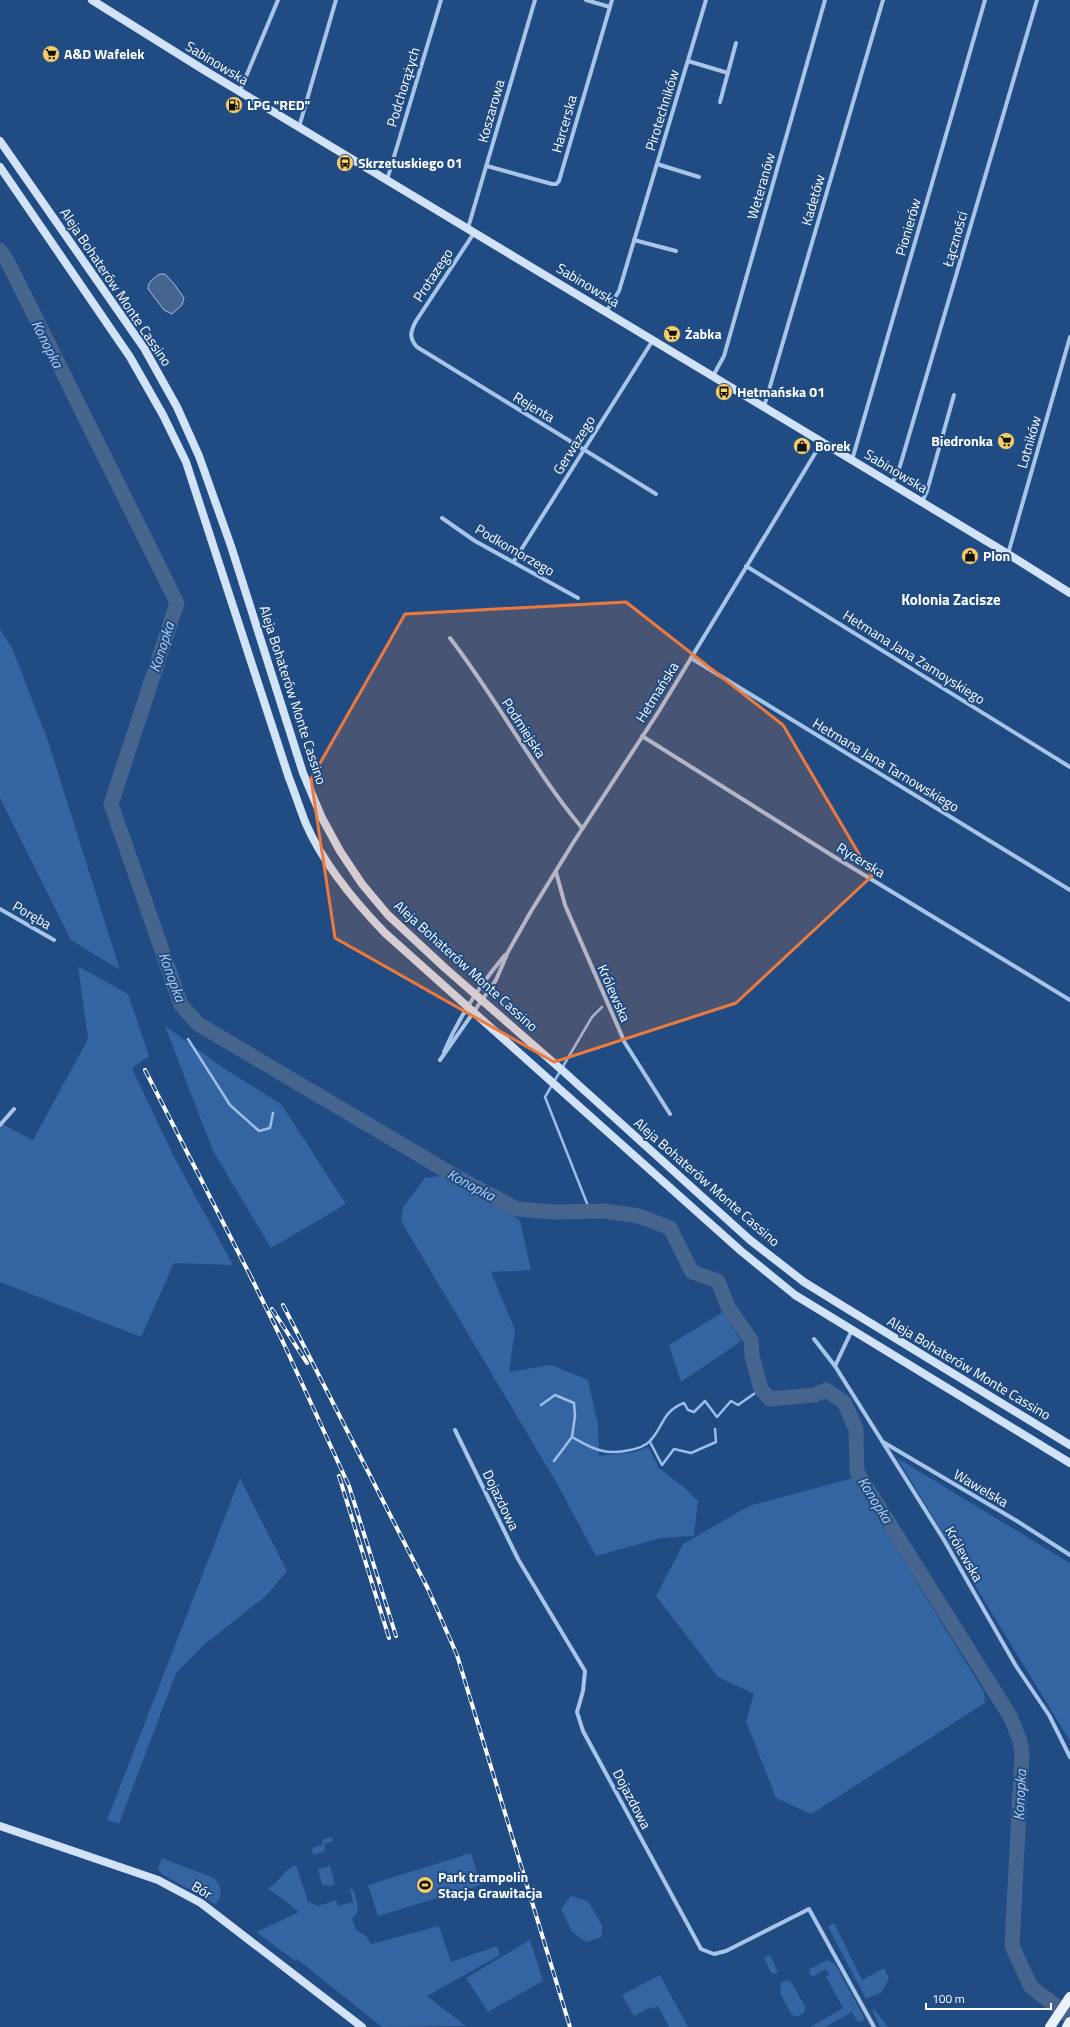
<svg xmlns="http://www.w3.org/2000/svg" width="1070" height="2027" font-family="'Titillium Web',sans-serif">
  <style>
    .green { fill: #3464a1 }
    .water { fill: #45648e; stroke: #9bbfea }
    .lines { fill: none; stroke-linecap: round; stroke-linejoin: round }
    .stream { stroke: #9bbfea; stroke-width: 2.5 }
    .river { stroke: #45648e; stroke-width: 15 }
    .street { stroke: #a7c5e9; stroke-width: 4 }
    .secondary { stroke: #d2e2f7; stroke-width: 8 }
    .primary { stroke: #eaf2fe; stroke-width: 10 }
    .rail-casing { stroke: #fff; stroke-width: 4 }
    .rail { stroke: #204b83; stroke-width: 2.5; stroke-dasharray: 8; stroke-linecap: butt }
    .marked { fill: #ed7a3d; fill-opacity: 0.2; stroke: #ed7a3d; stroke-width: 3; stroke-linejoin: round }
    .labels { text-anchor: middle; stroke-width: 4; stroke-linejoin: round; paint-order: stroke }
    .poi-label { font-size: 14px; font-weight: bold; fill: #fff; stroke: #204b83; text-anchor: start }
    .street-label { font-size: 14px; fill: #fff; stroke: #204b83 }
    .water-label { font-size: 15px; font-style: italic; fill: #b3cff1; stroke: #204b83 }
    .neighbourhood-label { font-size: 15px; font-weight: bold; fill: #fff; stroke: #204b83 }
  </style>
  <rect width="100%" height="100%" fill="#204b83"/>
  <!-- green -->
  <g class="green">
    <path d="M0 629 12 648 47 738 120 970 71 940 0 798Z"/>
    <path d="M78 966 128 994 149 1056 132 1068 175 1159 233 1265 174 1263 141 1337 0 1282V1123L33 1140 88 1039Z"/>
    <path d="M165 1026 222 1067 281 1104 346 1204 271 1248 213 1151Z"/>
    <path d="M465 1173 520 1221 531 1270 491 1272 515 1330 509 1372 551 1365 588 1380 598 1425 599 1456 635 1452 648 1447 659 1468 686 1489 698 1501 694 1536 661 1538 596 1556 556 1482 401 1221 403 1207 425 1178Z"/>
    <path d="M723 1312 741 1341 681 1382 669 1345Z"/>
    <path d="M897 1458 1070 1563V1741Z"/>
    <path d="M240 1478 287 1571 266 1596 205 1644 176 1673 119 1824 107 1820Z"/>
    <path d="M853 1478 984 1692 985 1703 811 1814 776 1798 746 1721 754 1694 718 1677 656 1596 683 1544 749 1506Z"/>
    <path d="M332 1837 333 1841 324 1844 325 1849 324 1851 313 1855 312 1848 323 1844 322 1840Z"/>
    <path d="M471 1853 481 1885 378 1916 368 1885Z"/>
    <path d="M162 1858 214 1878C221 1885 224 1897 215 1904L162 1874 158 1868Z"/>
    <path d="M296 1865 308 1902 318 1906 336 1900 338 1906 353 1902 350 1888 353 1890C356 1898 363 1913 352 1918L356 1930 366 1936 371 1944 439 1926 451 1962 497 1946 500 1955 427 1996 466 2026 382 2027 297 1959 295 1961 256 1932 299 1912 268 1888C280 1883 284 1868 296 1865Z"/>
    <path d="M330 1866 335 1884 330 1886 322 1885 318 1869Z"/>
    <path d="M571 1896 588 1901 602 1925V1937L586 1942 572 1932 561 1909Z"/>
    <path d="M834 1923 862 1980 884 1968 889 1978 882 1992 866 1999 828 1927Z"/>
    <path d="M530 1940 543 1981 488 2012 466 1978Z"/>
    <path d="M770 1955 778 1972 775 1974 771 1973 764 1958Z"/>
    <path d="M827 1960 835 1964 864 2017 863 2022 857 2021 852 2012 825 2027H810L843 2008 826 1977 829 1975 826 1969 812 1977 809 1973 810 1969Z"/>
    <path d="M660 1975 688 2027H669L658 2006 652 2009 651 2007 634 2016 622 1995Z"/>
    <path d="M787 1980 791 1982 805 2006V2012L797 2017 792 2015 780 1993 781 1983Z"/>
    <path d="M873 2007 888 2027H880L873 2012Z"/>
  </g>
  <!-- water -->
  <path class="water" d="M160 274H165L174 284 184 298 182 305 172 314 164 310 148 289C148 281 154 278 160 274Z"/>
  <g class="lines">
    <!-- stream -->
    <g class="stream">
      <path d="M188 1039 230 1105 259 1131 270 1128 273 1113"/>
      <path d="M590 1211 545 1097 592 1017 602 1007"/>
      <path d="M541 1405 555 1395 574 1403 575 1416 572 1437C581 1442 592 1449 603 1451 614 1454 642 1450 650 1441 663 1428 662 1411 684 1403L688 1410 694 1412 705 1401 717 1417 731 1401 738 1405 761 1389"/>
      <path d="M650 1442 662 1465 674 1449 691 1453 716 1442 715 1429"/>
      <path d="M554 1461 572 1437"/>
    </g>
    <!-- river -->
    <g class="river">
      <path d="M0 250 9 264 177 603 111 804 181 1005 198 1024 455 1176 517 1209 554 1212 604 1211 639 1216 670 1228 692 1272 718 1281 728 1307 751 1340 752 1356 761 1389 770 1399 814 1395 826 1390 844 1402 856 1429 857 1472 1010 1716 1020 1741 1022 1753 1012 1946 1031 1987 1055 2005"/>
      <path d="M1066 2013 1068 2015"/>
    </g>
    <!-- street -->
    <g class="street">
      <path d="M586 0 610 7"/>
      <path d="M688 61 728 73"/>
      <path d="M240 91 278 0"/>
      <path d="M720 102 736 43"/>
      <path d="M299 127 336 0"/>
      <path d="M657 164 699 177"/>
      <path d="M487 166 552 184H556L559 181 612 0"/>
      <path d="M387 180 441 0"/>
      <path d="M468 228 535 0"/>
      <path d="M474 233 416 321C410 332 409 338 417 347L656 494"/>
      <path d="M634 240 676 251"/>
      <path d="M606 312 619 291 706 0"/>
      <path d="M713 376 724 356 825 0"/>
      <path d="M764 407 883 0"/>
      <path d="M852 460 985 0"/>
      <path d="M892 484 900 466 1037 0"/>
      <path d="M922 502 927 491 954 395"/>
      <path d="M442 518 475 541 578 598"/>
      <path d="M1008 554 1070 337"/>
      <path d="M514 561 653 340"/>
      <path d="M746 566 1070 767"/>
      <path d="M450 638C497 699 533 769 582 828"/>
      <path d="M691 658 1070 890"/>
      <path d="M642 736 833 856 1070 1000"/>
      <path d="M556 872 565 905 625 1043 670 1114"/>
      <path d="M0 909 54 940"/>
      <path d="M444 1052C459 1017 480 985 505 955"/>
      <path d="M440 1060 496 980 508 952 530 913 573 843 659 711 822 442"/>
      <path d="M0 1125 14 1109"/>
      <path d="M814 1339 835 1366 944 1540 1016 1666 1049 1715 1070 1757"/>
      <path d="M835 1366 852 1330"/>
      <path d="M455 1430 518 1559 585 1671 583 1691 577 1712 583 1731 701 1949 714 1954 726 1951 809 1909 874 2027"/>
      <path d="M883 1442 1017 1521 1070 1555"/>
    </g>
    <!-- secondary -->
    <g class="secondary">
      <path d="M92 0 204 70 1008 554 1070 593"/>
      <path d="M0 141 144 348 177 407 199 456 231 546 303 773 322 818 340 851 362 884 388 915 445 968 563 1071 750 1240 804 1282 846 1308 1070 1445"/>
      <path d="M0 167 130 357 163 415 186 462 289 778C295 793 300 809 306 824 324 865 354 901 385 933L741 1251 795 1295 1070 1463"/>
      <path d="M0 1826 158 1880 201 1903 362 2027"/>
    </g>
    <!-- primary -->
    <g class="primary">
      <path d="M1050 2027 1070 1997"/>
      <path d="M1067 2027 1070 2022"/>
    </g>
    <!-- rail casing -->
    <g class="rail-casing">
      <g id="rail">
        <path d="M145 1070 252 1279"/>
        <path d="M250 1275 283 1342 349 1486 396 1636"/>
        <path d="M283 1305 428 1589 457 1655 570 2027"/>
        <path d="M272 1309 307 1363"/>
        <path d="M339 1476 389 1638"/>
      </g>
    </g>
    <!-- rail -->
    <use href="#rail" class="rail"/>
  </g>
  <!-- marked area -->
  <path class="marked" d="M626 602 783 725 872 876 736 1003 554 1062 335 938 311 779 405 614Z"/>
  <!-- icons -->
  <defs>
    <g id="supermarket-disc" transform="scale(0.9)"><circle r="9.5" fill="#f6ce68" stroke="#204b83"/><path d="M-6-5.5h2.5l.6 2H6L4.5 2H-2.5L-4.4-4H-6ZM-1.5 3.2a1.3 1.3 0 1 0 .1 0ZM3 3.2a1.3 1.3 0 1 0 .1 0Z" fill="#111"/></g>
    <g id="fuel-disc" transform="scale(0.9)"><circle r="9.5" fill="#f6ce68" stroke="#204b83"/><path d="M-5.5-6h7V0h2V4h1.3V-2.5L3-4.5l.8-.8L6-3V5H2.5V1h-1V6h-7ZM-4.2-4.7v3.2H.2V-4.7Z" fill="#111"/></g>
    <g id="bus-disc" transform="scale(0.9)"><circle r="9.5" fill="#f6ce68" stroke="#204b83"/><path d="M-5-6H5V4H4V6H2V4H-2V6H-4V4H-5ZM-3.5-4V0h7V-4ZM-3.5 1.2v1.5H-2V1.2ZM2 1.2v1.5H3.5V1.2Z" fill="#111"/></g>
    <g id="shop-disc" transform="scale(0.9)"><circle r="9.5" fill="#f6ce68" stroke="#204b83"/><path d="M-5-2.5h2.3a2.7 3.5 0 0 1 5.4 0H5L5.5 6h-11ZM-1.5-2.5h3a1.5 2.3 0 0 0-3 0Z" fill="#111"/></g>
    <g id="stadium-disc" transform="scale(0.9)"><circle r="9.5" fill="#f6ce68" stroke="#204b83"/><path d="M0-5a6.5 5 0 1 0 0 10a6.5 5 0 1 0 0-10ZM-3.5-1.8h7v3.6h-7Z" fill="#111"/></g>
  </defs>
  <g fill-rule="evenodd">
    <use href="#supermarket-disc" x="51" y="54"/>
    <use href="#fuel-disc" x="234" y="105"/>
    <use href="#bus-disc" x="345" y="163"/>
    <use href="#supermarket-disc" x="672" y="334"/>
    <use href="#bus-disc" x="724" y="392"/>
    <use href="#supermarket-disc" x="1006" y="441"/>
    <use href="#shop-disc" x="802" y="446"/>
    <use href="#shop-disc" x="970" y="556"/>
    <use href="#stadium-disc" x="425" y="1885"/>
  </g>
  <g class="labels">
    <!-- poi labels -->
    <g class="poi-label">
      <text x="64" y="59">A&amp;D Wafelek</text>
      <text x="247" y="110">LPG "RED"</text>
      <text x="358" y="168">Skrzetuskiego 01</text>
      <text x="685" y="339">Żabka</text>
      <text x="737" y="397">Hetmańska 01</text>
      <text x="993" y="446" text-anchor="end">Biedronka</text>
      <text x="815" y="451">Borek</text>
      <text x="983" y="561">Plon</text>
      <text x="438" y="1882">Park trampolin<tspan x="438" dy="16">Stacja Grawitacja</tspan></text>
    </g>
    <!-- street labels -->
    <g class="street-label">
      <text transform="translate(217 63) rotate(31)" y="5">Sabinowska</text>
      <text transform="translate(403 87) rotate(-73)" y="5">Podchorążych</text>
      <text transform="translate(662 110) rotate(-73)" y="5">Pirotechników</text>
      <text transform="translate(491 111) rotate(-74)" y="5">Koszarowa</text>
      <text transform="translate(564 124) rotate(-74)" y="5">Harcerska</text>
      <text transform="translate(761 186) rotate(-74)" y="5">Weteranów</text>
      <text transform="translate(813 200) rotate(-74)" y="5">Kadetów</text>
      <text transform="translate(908 227) rotate(-74)" y="5">Pionierów</text>
      <text transform="translate(955 239) rotate(-74)" y="5">Łączności</text>
      <text transform="translate(433 275) rotate(-57)" y="5">Protazego</text>
      <text transform="translate(588 285) rotate(31)" y="5">Sabinowska</text>
      <text transform="translate(116 287) rotate(56)" y="5">Aleja Bohaterów Monte Cassino</text>
      <text transform="translate(534 407) rotate(31)" y="5">Rejenta</text>
      <text transform="translate(1029 442) rotate(-74)" y="5">Lotników</text>
      <text transform="translate(574 445) rotate(-58)" y="5">Gerwazego</text>
      <text transform="translate(896 471) rotate(31)" y="5">Sabinowska</text>
      <text transform="translate(515 550) rotate(30)" y="5">Podkomorzego</text>
      <text transform="translate(914 657) rotate(32)" y="5">Hetmana Jana Zamoyskiego</text>
      <text transform="translate(657 692) rotate(-58)" y="5">Hetmańska</text>
      <text transform="translate(293 695) rotate(72)" y="5">Aleja Bohaterów Monte Cassino</text>
      <text transform="translate(524 728) rotate(57)" y="5">Podmiejska</text>
      <text transform="translate(886 765) rotate(31)" y="5">Hetmana Jana Tarnowskiego</text>
      <text transform="translate(861 860) rotate(31)" y="5">Rycerska</text>
      <text transform="translate(32 915) rotate(30)" y="5">Poręba</text>
      <text transform="translate(466 966) rotate(42)" y="5">Aleja Bohaterów Monte Cassino</text>
      <text transform="translate(614 993) rotate(66)" y="5">Królewska</text>
      <text transform="translate(707 1182) rotate(41)" y="5">Aleja Bohaterów Monte Cassino</text>
      <text transform="translate(969 1368) rotate(31)" y="5">Aleja Bohaterów Monte Cassino</text>
      <text transform="translate(981 1488) rotate(30)" y="5">Wawelska</text>
      <text transform="translate(501 1500) rotate(64)" y="5">Dojazdowa</text>
      <text transform="translate(964 1554) rotate(60)" y="5">Królewska</text>
      <text transform="translate(632 1799) rotate(62)" y="5">Dojazdowa</text>
      <text transform="translate(202 1890) rotate(31)" y="5">Bór</text>
    </g>
    <!-- water labels -->
    <g class="water-label">
      <text transform="translate(47 344) rotate(63)" y="5">Konopka</text>
      <text transform="translate(162 647) rotate(-72)" y="5">Konopka</text>
      <text transform="translate(172 977) rotate(70)" y="5">Konopka</text>
      <text transform="translate(471 1185) rotate(28)" y="5">Konopka</text>
      <text transform="translate(875 1500) rotate(58)" y="5">Konopka</text>
      <text transform="translate(1020 1795) rotate(-87)" y="5">Konopka</text>
    </g>
    <!-- neighbourhood labels -->
    <g class="neighbourhood-label">
      <text x="951" y="605">Kolonia Zacisze</text>
    </g>
  </g>
  <!-- scale -->
  <path d="M926 2003v6h125v-6" fill="none" stroke="#ffffff" stroke-width="2"/>
  <text x="932" y="2003" font-size="12" fill="#ffffff" stroke="#204b83" stroke-width="3" paint-order="stroke">100 m</text>
</svg>
